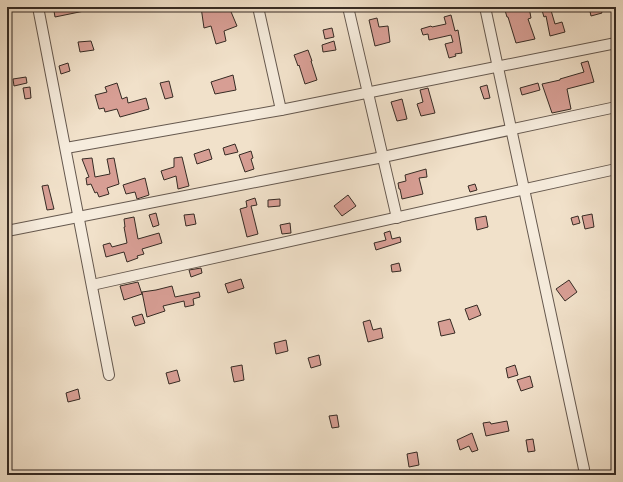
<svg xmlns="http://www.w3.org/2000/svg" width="623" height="482" font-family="'IM FELL DW Pica',serif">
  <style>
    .building { fill: #d79e94; stroke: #362b24 }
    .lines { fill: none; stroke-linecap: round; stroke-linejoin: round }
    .street-casing { stroke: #65584e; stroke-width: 12 }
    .street { stroke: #f6ecdd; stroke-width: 10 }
  </style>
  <rect width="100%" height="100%" fill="#f1e1ca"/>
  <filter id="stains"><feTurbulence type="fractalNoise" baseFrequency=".005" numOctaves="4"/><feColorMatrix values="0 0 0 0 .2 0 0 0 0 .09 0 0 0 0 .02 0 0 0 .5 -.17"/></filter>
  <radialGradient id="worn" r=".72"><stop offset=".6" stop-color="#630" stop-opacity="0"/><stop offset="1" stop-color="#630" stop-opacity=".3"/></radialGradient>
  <!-- building -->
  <g class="building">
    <path d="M72 7H89V10L55 17 54 11Z"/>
    <path d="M201 7H229L237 26 224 31 226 41 216 44 211 26 204 28Z"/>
    <path d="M504 7H529L531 18 528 19 535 39 516 43 508 17H507Z"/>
    <path d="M541 7H550L555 24 562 22 565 32 550 36 546 16 544 17Z"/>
    <path d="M589 7H600L602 13 591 16Z"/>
    <path d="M451 15 455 31 458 30 462 53 455 54 456 56 449 58 445 44 453 42 451 35 429 40 428 34 423 35 421 29 431 26 432 27 446 24 444 17Z"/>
    <path d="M377 18 379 27 388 26 390 42 375 46 369 20Z"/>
    <path d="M332 28 334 37 325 39 323 30Z"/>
    <path d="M91 41 94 50 80 52 78 42Z"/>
    <path d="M334 41 336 50 323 52 322 45Z"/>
    <path d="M308 50 312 61H311L317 80 305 84 299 65 298 66 294 55Z"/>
    <path d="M588 61 594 82 567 89 571 109 552 113 542 84 560 80V79L584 72 581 63Z"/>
    <path d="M68 63 70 71 61 74 59 66Z"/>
    <path d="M233 75 236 90 215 94 211 82Z"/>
    <path d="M26 77 27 83 14 86 13 79Z"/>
    <path d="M169 81 173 97 165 99 160 83Z"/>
    <path d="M117 83 122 99 127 97 128 103 146 98 149 109 120 117 117 109 105 112 104 108 99 109 95 95 107 92 105 87Z"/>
    <path d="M538 83 540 90 522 95 520 88Z"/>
    <path d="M487 85 490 98 484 99 480 87Z"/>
    <path d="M30 87 31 98 25 99 23 88Z"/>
    <path d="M428 88 435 113 421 116 417 104 423 102 420 90Z"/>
    <path d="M402 99 407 119 397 121 391 102Z"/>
    <path d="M235 144 238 152 225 155 223 148Z"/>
    <path d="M209 149 212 159 197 164 194 154Z"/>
    <path d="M251 151 253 158 251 159 254 169 245 172 239 155Z"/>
    <path d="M182 157 189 186 178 189 176 176 164 180 161 171 174 167V158Z"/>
    <path d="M92 158 95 177 110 174 107 159 114 158 119 184 107 188 109 194 99 197 97 192 95 193 91 184 87 185 86 178 89 177 82 159Z"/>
    <path d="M426 169 427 177 419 178 423 194 402 199 400 189H399L398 183 406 181 405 175Z"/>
    <path d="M145 178 149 195 137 199 135 192 126 194 123 185Z"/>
    <path d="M475 184 477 190 470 192 468 186Z"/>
    <path d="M48 185 54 209 47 210 42 186Z"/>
    <path d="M348 195 356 206 342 216 334 206Z"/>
    <path d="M255 198 257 205 251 206 258 234 247 237 240 209 247 207 246 201Z"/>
    <path d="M280 199V206L268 207V200Z"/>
    <path d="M156 213 159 225 153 227 149 215Z"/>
    <path d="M194 214 196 224 186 226 184 215Z"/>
    <path d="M592 214 594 227 585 229 582 216Z"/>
    <path d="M486 216 488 227 477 230 475 218Z"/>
    <path d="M578 216 580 223 573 225 571 218Z"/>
    <path d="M134 217 138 239 159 233 162 243 142 249 144 254 137 256 138 258 127 262 124 252 106 257 103 245 110 243 112 247 127 243 124 227H125L124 219Z"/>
    <path d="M290 223 291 233 282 234 280 225Z"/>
    <path d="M390 231 392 239 400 237 401 242 376 250 374 243 386 240 384 233Z"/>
    <path d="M399 263 401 271 392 272 391 265Z"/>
    <path d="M201 268 202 273 191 277 189 270Z"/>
    <path d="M241 279 244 288 228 293 225 284Z"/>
    <path d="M569 280 577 292 565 301 556 289Z"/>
    <path d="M138 282 142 294 124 300 120 286Z"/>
    <path d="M172 286 175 297 199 292 200 297 193 299 194 305 185 307 184 301 163 306 165 311 147 317 142 292 156 290Z"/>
    <path d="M477 305 481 315 469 320 465 309Z"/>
    <path d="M142 314 145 323 135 326 132 317Z"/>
    <path d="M450 319 455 333 441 336 438 322Z"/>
    <path d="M370 320 373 330 381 328 383 338 368 342 363 322Z"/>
    <path d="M286 340 288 351 276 354 274 343Z"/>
    <path d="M319 355 321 365 311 368 308 358Z"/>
    <path d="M242 365 244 380 234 382 231 367Z"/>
    <path d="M515 365 518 375 508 378 506 368Z"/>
    <path d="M177 370 180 381 169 384 166 373Z"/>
    <path d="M530 376 533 387 521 391 517 380Z"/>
    <path d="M78 389 80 399 68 402 66 393Z"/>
    <path d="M337 415 339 427 332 428 329 416Z"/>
    <path d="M507 421 509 431 486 436 483 423 490 422 491 424Z"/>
    <path d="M472 433 478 450 472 452 469 446 460 450 457 440Z"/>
    <path d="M533 439 535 451 528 452 526 440Z"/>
    <path d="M417 452 419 465 409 467 407 454Z"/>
  </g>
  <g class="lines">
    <!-- street casing -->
    <g class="street-casing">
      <g id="street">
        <path d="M38 7 109 375"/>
        <path d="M258 7 281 110"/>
        <path d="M348 7 397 218"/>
        <path d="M485 7 584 469"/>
        <path d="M66 148 281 110 616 43"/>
        <path d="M7 231 383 157 616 107"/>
        <path d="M92 285 616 169"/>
      </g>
    </g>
    <!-- street -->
    <use href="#street" class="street"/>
  </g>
  <!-- margin -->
  <rect width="623" height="482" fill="none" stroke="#f1e1ca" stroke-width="24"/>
  <rect x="8" y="8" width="607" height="466" fill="none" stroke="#362b24" stroke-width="2"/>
  <rect x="12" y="12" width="599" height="458" fill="none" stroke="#362b24"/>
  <rect width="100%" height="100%" filter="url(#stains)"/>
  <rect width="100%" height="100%" fill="url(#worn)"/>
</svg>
